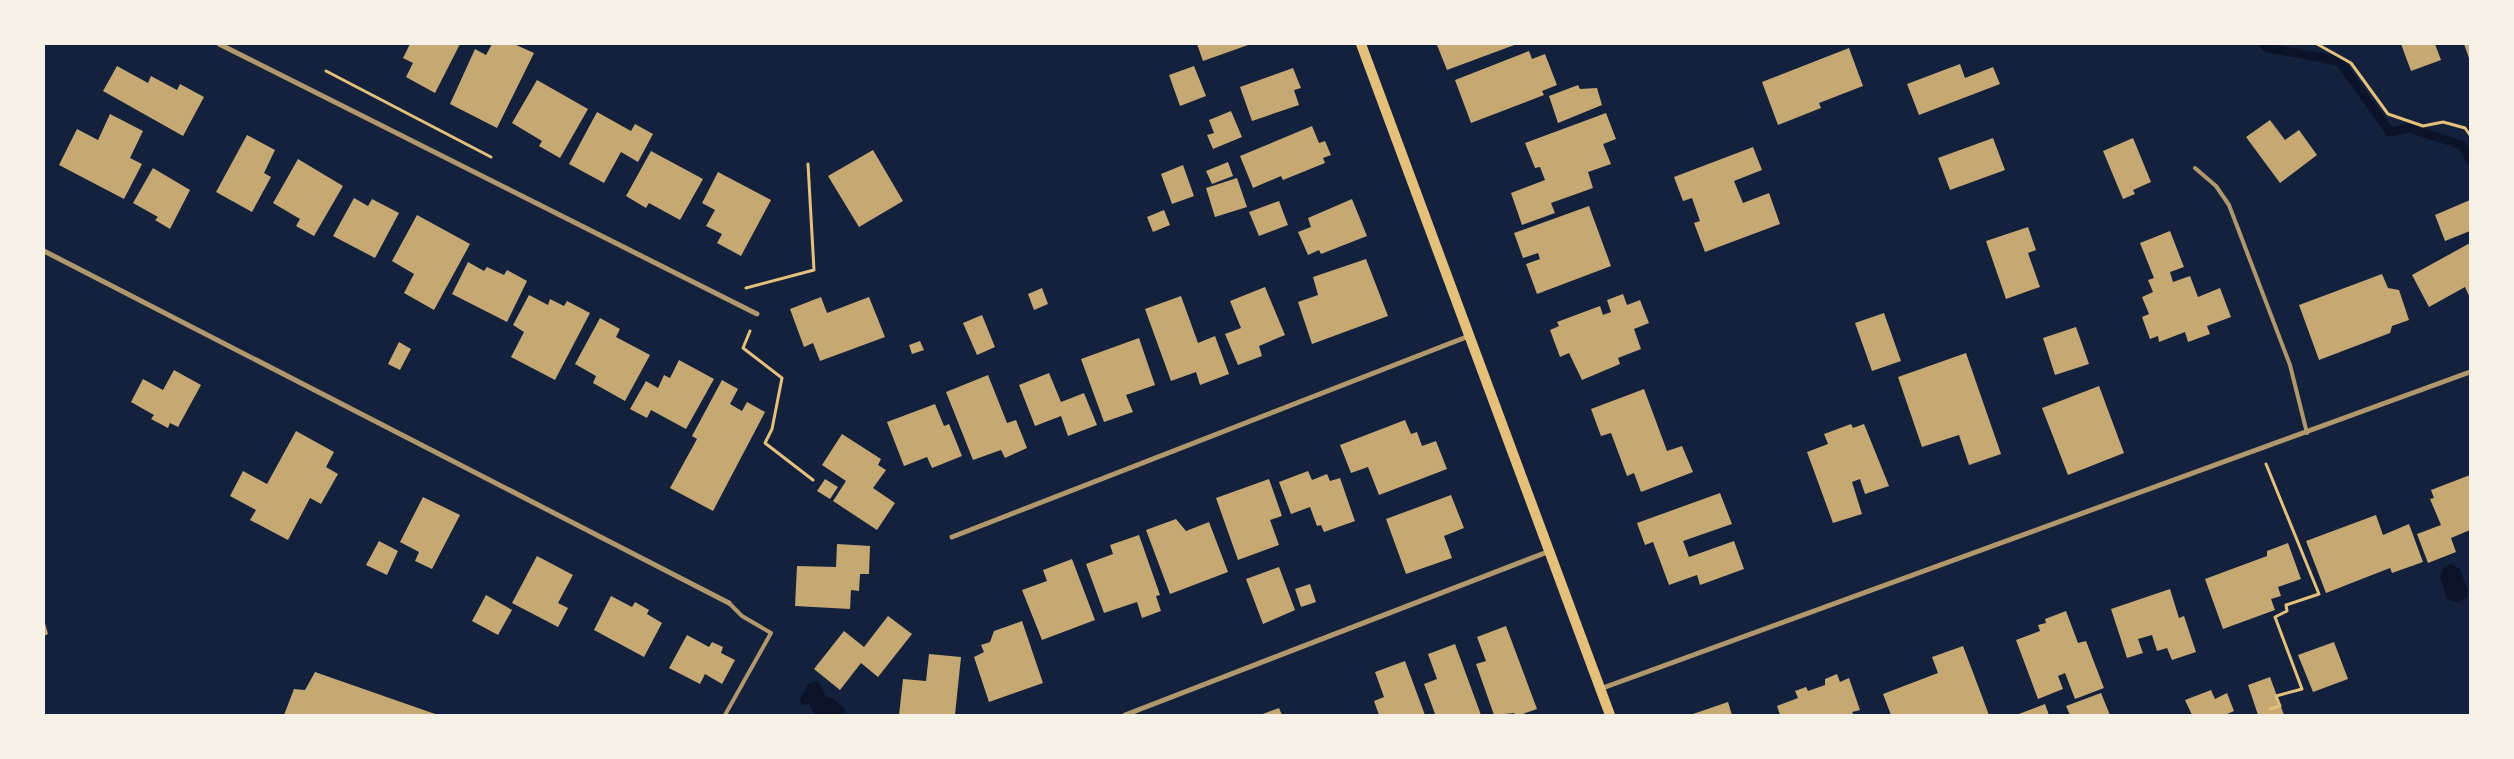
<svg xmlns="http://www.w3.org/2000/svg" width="2514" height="759" font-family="Cabin,sans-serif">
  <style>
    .water { fill: #0b132b }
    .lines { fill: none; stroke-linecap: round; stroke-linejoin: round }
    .stream { stroke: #0b132b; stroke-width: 9 }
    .building { fill: #c6a872 }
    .path { stroke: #e5c07b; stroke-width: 3 }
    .service { stroke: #b1986c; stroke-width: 4 }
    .minor { stroke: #b1986c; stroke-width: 5 }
    .secondary { stroke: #e5c07b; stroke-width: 10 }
  </style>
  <rect width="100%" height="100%" fill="#14213d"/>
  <!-- water -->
  <g class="water">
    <path d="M2451 564 2460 569 2468 591 2467 597 2458 603 2447 599 2440 577 2444 567Z"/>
    <path d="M818 681 826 697 832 698 846 709 843 715H815L809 704 802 705 800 699 809 683Z"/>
  </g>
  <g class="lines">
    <!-- stream -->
    <path class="stream" d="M2263 44 2268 48 2339 61 2390 132 2409 128 2462 145 2470 160"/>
  </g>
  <!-- building -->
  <g class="building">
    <path d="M410 44H460L435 93 406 77 413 63 403 58Z"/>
    <path d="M492 44H514L534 53 497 128 450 104 475 49 486 55Z"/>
    <path d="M1197 44H1251L1203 61Z"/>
    <path d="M1440 44H1517L1447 70 1437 45Z"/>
    <path d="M2401 44H2435L2441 60 2411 71Z"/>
    <path d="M2464 44H2470V61Z"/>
    <path d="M1849 48 1863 86 1819 103 1821 108 1778 125 1762 82Z"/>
    <path d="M1529 51 1532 59 1545 54 1557 85 1542 91 1544 95 1471 123 1455 80Z"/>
    <path d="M1960 64 1965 78 1993 67 2000 84 1919 115 1907 84Z"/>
    <path d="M117 66 148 83 151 76 177 90 180 84 204 97 183 136 103 91Z"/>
    <path d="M1194 66 1206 96 1180 106 1169 75Z"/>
    <path d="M1293 68 1301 88 1294 90 1299 105 1252 121 1240 87Z"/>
    <path d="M537 80 588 109 560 158 539 146 542 141 512 123Z"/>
    <path d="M1578 85 1580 89 1597 88 1602 105 1558 123 1549 96Z"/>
    <path d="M1231 111 1242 137 1213 149 1207 135 1214 133 1209 120Z"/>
    <path d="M597 112 631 131 635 124 653 134 638 162 621 152 604 183 569 164Z"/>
    <path d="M1606 113 1616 139 1603 144 1611 164 1588 172 1593 188 1551 203 1555 213 1522 225 1511 193 1545 180 1540 167 1535 168 1525 143Z"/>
    <path d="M110 114 143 131 130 158 142 164 124 199 59 165 77 129 98 140Z"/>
    <path d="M2270 120 2285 140 2299 130 2317 155 2280 183 2246 137Z"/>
    <path d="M1312 126 1319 143 1325 141 1331 155 1323 158 1325 163 1283 180 1281 176 1253 188 1240 156Z"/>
    <path d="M247 135 275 150 264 173 271 177 252 212 216 192Z"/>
    <path d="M1993 138 2005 170 1950 190 1938 158Z"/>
    <path d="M2133 138 2151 182 2133 190 2135 194 2123 199 2103 151Z"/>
    <path d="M1753 147 1762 170 1734 181 1743 203 1769 193 1780 224 1705 252 1694 223 1700 221 1692 198 1683 201 1674 177Z"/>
    <path d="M873 150 903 201 859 227 828 176Z"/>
    <path d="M651 151 703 179 680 220 649 203 646 208 626 196Z"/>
    <path d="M298 159 343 186 314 236 296 226 300 219 273 203Z"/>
    <path d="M1228 162 1233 176 1212 184 1206 171Z"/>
    <path d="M1183 165 1194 196 1172 204 1161 174Z"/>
    <path d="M153 168 190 190 170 229 155 220 158 217 133 203Z"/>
    <path d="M718 172 771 200 741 256 717 243 722 234 706 226 715 210 702 203Z"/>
    <path d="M1237 178 1247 207 1215 217 1206 188Z"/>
    <path d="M354 198 368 206 372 199 399 213 375 258 333 236Z"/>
    <path d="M1352 199 1367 236 1321 254 1319 250 1308 255 1298 232 1311 227 1308 218Z"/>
    <path d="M2470 200V231L2445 241 2435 215Z"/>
    <path d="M1279 201 1288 225 1259 236 1249 212Z"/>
    <path d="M1589 206 1611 266 1537 294 1526 264 1540 259 1538 253 1523 258 1514 233Z"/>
    <path d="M1164 210 1170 225 1153 232 1147 217Z"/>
    <path d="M417 215 470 244 434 310 404 293 414 274 392 261Z"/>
    <path d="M2028 227 2036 250 2028 253 2040 287 2006 299 1986 241Z"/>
    <path d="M2170 231 2184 267 2170 272 2173 282 2190 276 2198 297 2220 288 2231 317 2207 326 2210 334 2188 342 2185 332 2159 342 2158 336 2150 339 2142 317 2149 314 2142 297 2153 292 2148 280 2154 278 2140 243Z"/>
    <path d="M2470 243V298L2465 287 2429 307 2412 275Z"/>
    <path d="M1366 259 1388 316 1312 344 1298 302 1318 295 1313 277Z"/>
    <path d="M468 262 484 271 487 267 504 275 507 270 527 281 507 322 452 294Z"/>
    <path d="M2382 274 2388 288 2399 290 2409 320 2392 326 2390 333 2319 360 2299 305Z"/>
    <path d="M1265 287 1285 335 1259 346 1262 356 1238 365 1225 334 1241 328 1230 301Z"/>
    <path d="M1042 288 1048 304 1034 310 1028 294Z"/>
    <path d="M1623 294 1627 305 1640 300 1649 323 1634 329 1641 349 1618 358 1620 364 1582 380 1569 353 1560 357 1550 330 1559 326 1557 322 1600 306 1603 315 1611 312 1607 300Z"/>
    <path d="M529 295 548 305 550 299 564 306 567 301 590 313 555 380 511 357 524 332 513 325Z"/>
    <path d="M1181 296 1198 343 1215 336 1229 374 1200 385 1196 372 1171 381 1145 309Z"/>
    <path d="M821 297 827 313 869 297 885 337 820 361 813 343 804 347 790 309Z"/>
    <path d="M1884 313 1901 361 1872 371 1855 323Z"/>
    <path d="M982 315 995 347 977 355 963 323Z"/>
    <path d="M600 318 620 329 616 337 650 355 625 401 593 383 596 376 575 364Z"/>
    <path d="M2076 327 2089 364 2055 375 2043 338Z"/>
    <path d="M1139 338 1155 385 1126 395 1133 412 1104 422 1081 359Z"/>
    <path d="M920 341 924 350 912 354 909 345Z"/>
    <path d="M399 342 411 349 400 370 388 364Z"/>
    <path d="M1966 353 2001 454 1969 465 1959 435 1922 447 1898 377Z"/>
    <path d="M679 360 714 379 686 429 651 410 647 418 630 409 646 381 658 388 664 375 670 378Z"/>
    <path d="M174 370 201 385 178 427 170 423 168 428 151 419 154 415 131 402 143 379 163 390Z"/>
    <path d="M1049 373 1061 402 1084 393 1097 425 1068 436 1061 416 1035 426 1019 385Z"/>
    <path d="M988 375 1007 423 1016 420 1027 448 1005 458 1001 450 973 460 946 392Z"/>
    <path d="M722 380 738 389 730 404 742 411 747 402 765 412 713 511 670 488 697 439 692 436Z"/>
    <path d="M2099 386 2124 453 2068 475 2042 408Z"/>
    <path d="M1644 389 1667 451 1682 446 1693 472 1641 492 1634 473 1627 476 1611 433 1601 436 1591 409Z"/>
    <path d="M935 404 944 426 949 424 962 456 932 468 927 457 904 466 887 422Z"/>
    <path d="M1405 420 1411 434 1417 432 1422 446 1436 441 1447 469 1379 495 1368 467 1351 473 1340 445Z"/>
    <path d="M1851 424 1853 428 1864 424 1889 486 1865 494 1860 479 1852 482 1862 514 1833 523 1807 452 1828 444 1824 434Z"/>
    <path d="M296 431 334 452 326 467 338 474 321 504 310 498 288 540 250 520 256 510 230 496 243 471 267 484Z"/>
    <path d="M842 434 881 459 878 465 886 470 873 488 895 503 877 530 833 501 846 481 822 465Z"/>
    <path d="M1308 471 1312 480 1327 474 1330 481 1340 478 1355 521 1324 532 1321 525 1317 526 1310 507 1291 514 1279 482Z"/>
    <path d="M2470 475V530L2451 538 2456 552 2428 563 2417 534 2441 525 2430 499 2434 498 2431 490Z"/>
    <path d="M825 479 838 487 830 499 817 491Z"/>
    <path d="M1269 479 1282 516 1270 520 1279 545 1238 560 1216 498Z"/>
    <path d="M1720 493 1732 524 1683 541 1689 557 1734 541 1744 569 1700 585 1697 575 1669 585 1653 542 1645 545 1637 523Z"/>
    <path d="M1451 495 1464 528 1444 536 1452 558 1406 574 1386 519Z"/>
    <path d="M423 497 460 515 432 569 415 561 419 552 400 542Z"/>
    <path d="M2376 515 2383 535 2409 524 2423 562 2392 573 2390 568 2326 593 2306 541Z"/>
    <path d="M1176 519 1186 531 1209 522 1228 572 1170 594 1146 530Z"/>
    <path d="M1139 535 1160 595 1156 596 1161 611 1142 618 1137 602 1104 613 1086 564 1113 554 1110 545Z"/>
    <path d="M379 541 398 551 387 575 366 565Z"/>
    <path d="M2288 543 2301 579 2278 587 2281 596 2271 599 2275 610 2223 629 2205 579 2267 556V551Z"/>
    <path d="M837 544 870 546 869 574H860L859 591 851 590 850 609 795 606 797 566 836 567Z"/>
    <path d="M537 556 573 575 558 603 568 608 558 627 512 603Z"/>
    <path d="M1072 559 1095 620 1042 640 1022 590 1047 581 1043 570Z"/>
    <path d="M1279 567 1295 610 1263 624 1246 579Z"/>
    <path d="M1310 584 1316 602 1301 607 1295 589Z"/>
    <path d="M2170 589 2179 618 2184 616 2196 652 2172 660 2167 648 2157 651 2152 635 2138 639 2143 653 2127 658 2111 609Z"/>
    <path d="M486 595 512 610 498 635 472 621Z"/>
    <path d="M611 596 632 607 635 602 649 610 647 614 662 623 644 657 594 630Z"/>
    <path d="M2066 611 2078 643 2086 641 2104 688 2075 699 2065 673 2058 676 2063 689 2038 699 2016 640 2040 631 2038 625 2046 623 2045 619Z"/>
    <path d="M888 616 912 634 878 677 861 663 840 690 814 669 844 631 864 647Z"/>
    <path d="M44 620 48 634 44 636Z"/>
    <path d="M1022 621 1043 683 989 702 974 657 984 652 981 645 990 642 994 631Z"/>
    <path d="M1506 626 1537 709 1520 715H1515L1514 713 1494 715 1476 664 1486 661 1477 637Z"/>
    <path d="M687 635 709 647 712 642 723 647 721 653 735 660 722 684 705 674 700 684 669 668Z"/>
    <path d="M2334 642 2348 679 2313 692 2298 655Z"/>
    <path d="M1455 644 1481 715 1435 714 1424 684 1437 679 1428 654Z"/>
    <path d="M1963 646 1989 715H1891L1883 694 1938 673 1932 657Z"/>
    <path d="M929 654 961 657 955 715H899L903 679 926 681Z"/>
    <path d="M1405 661 1425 715H1379L1374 701 1384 697 1375 672Z"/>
    <path d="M315 672 438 715H284L294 689 305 690Z"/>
    <path d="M1837 674 1840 682 1849 678 1860 710 1852 712 1854 715H1780L1777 706 1798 698 1795 691 1806 687 1808 691 1825 685V679Z"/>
    <path d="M2270 677 2284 715H2258L2248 685Z"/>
    <path d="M2211 690 2215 699 2227 693 2234 711 2225 715H2192L2185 700Z"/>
    <path d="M2101 693 2110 715H2070L2066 706Z"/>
    <path d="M1728 702 1732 715H1690Z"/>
    <path d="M2045 704 2049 715H2016Z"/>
    <path d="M1279 708 1282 715H1260Z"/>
  </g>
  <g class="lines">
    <!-- path -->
    <g class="path">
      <path d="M2317 44 2351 63 2388 114 2423 126 2443 122 2465 128 2470 135"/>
      <path d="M326 71 491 157"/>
      <path d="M746 288 814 270 808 164"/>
      <path d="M750 331 743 348 782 378 772 429 765 443 813 480"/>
      <path d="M2266 464 2319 594 2286 605 2287 611 2275 617 2302 689 2276 696 2280 706 2270 709"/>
    </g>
    <!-- service -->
    <g class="service">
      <path d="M2195 168 2216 186 2229 205 2290 365 2307 433"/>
      <path d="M725 715 771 633 742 616 729 603"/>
    </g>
    <!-- minor -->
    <g class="minor">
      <path d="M219 44 757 314"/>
      <path d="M44 251 729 603"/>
      <path d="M952 537 1469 336"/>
      <path d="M1600 689 2470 372"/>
      <path d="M1125 715 1550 551"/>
    </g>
    <!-- secondary -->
    <path class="secondary" d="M1361 44 1610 715"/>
  </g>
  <!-- border -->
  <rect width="2514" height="759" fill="none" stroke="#f6f1e7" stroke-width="90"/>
</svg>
